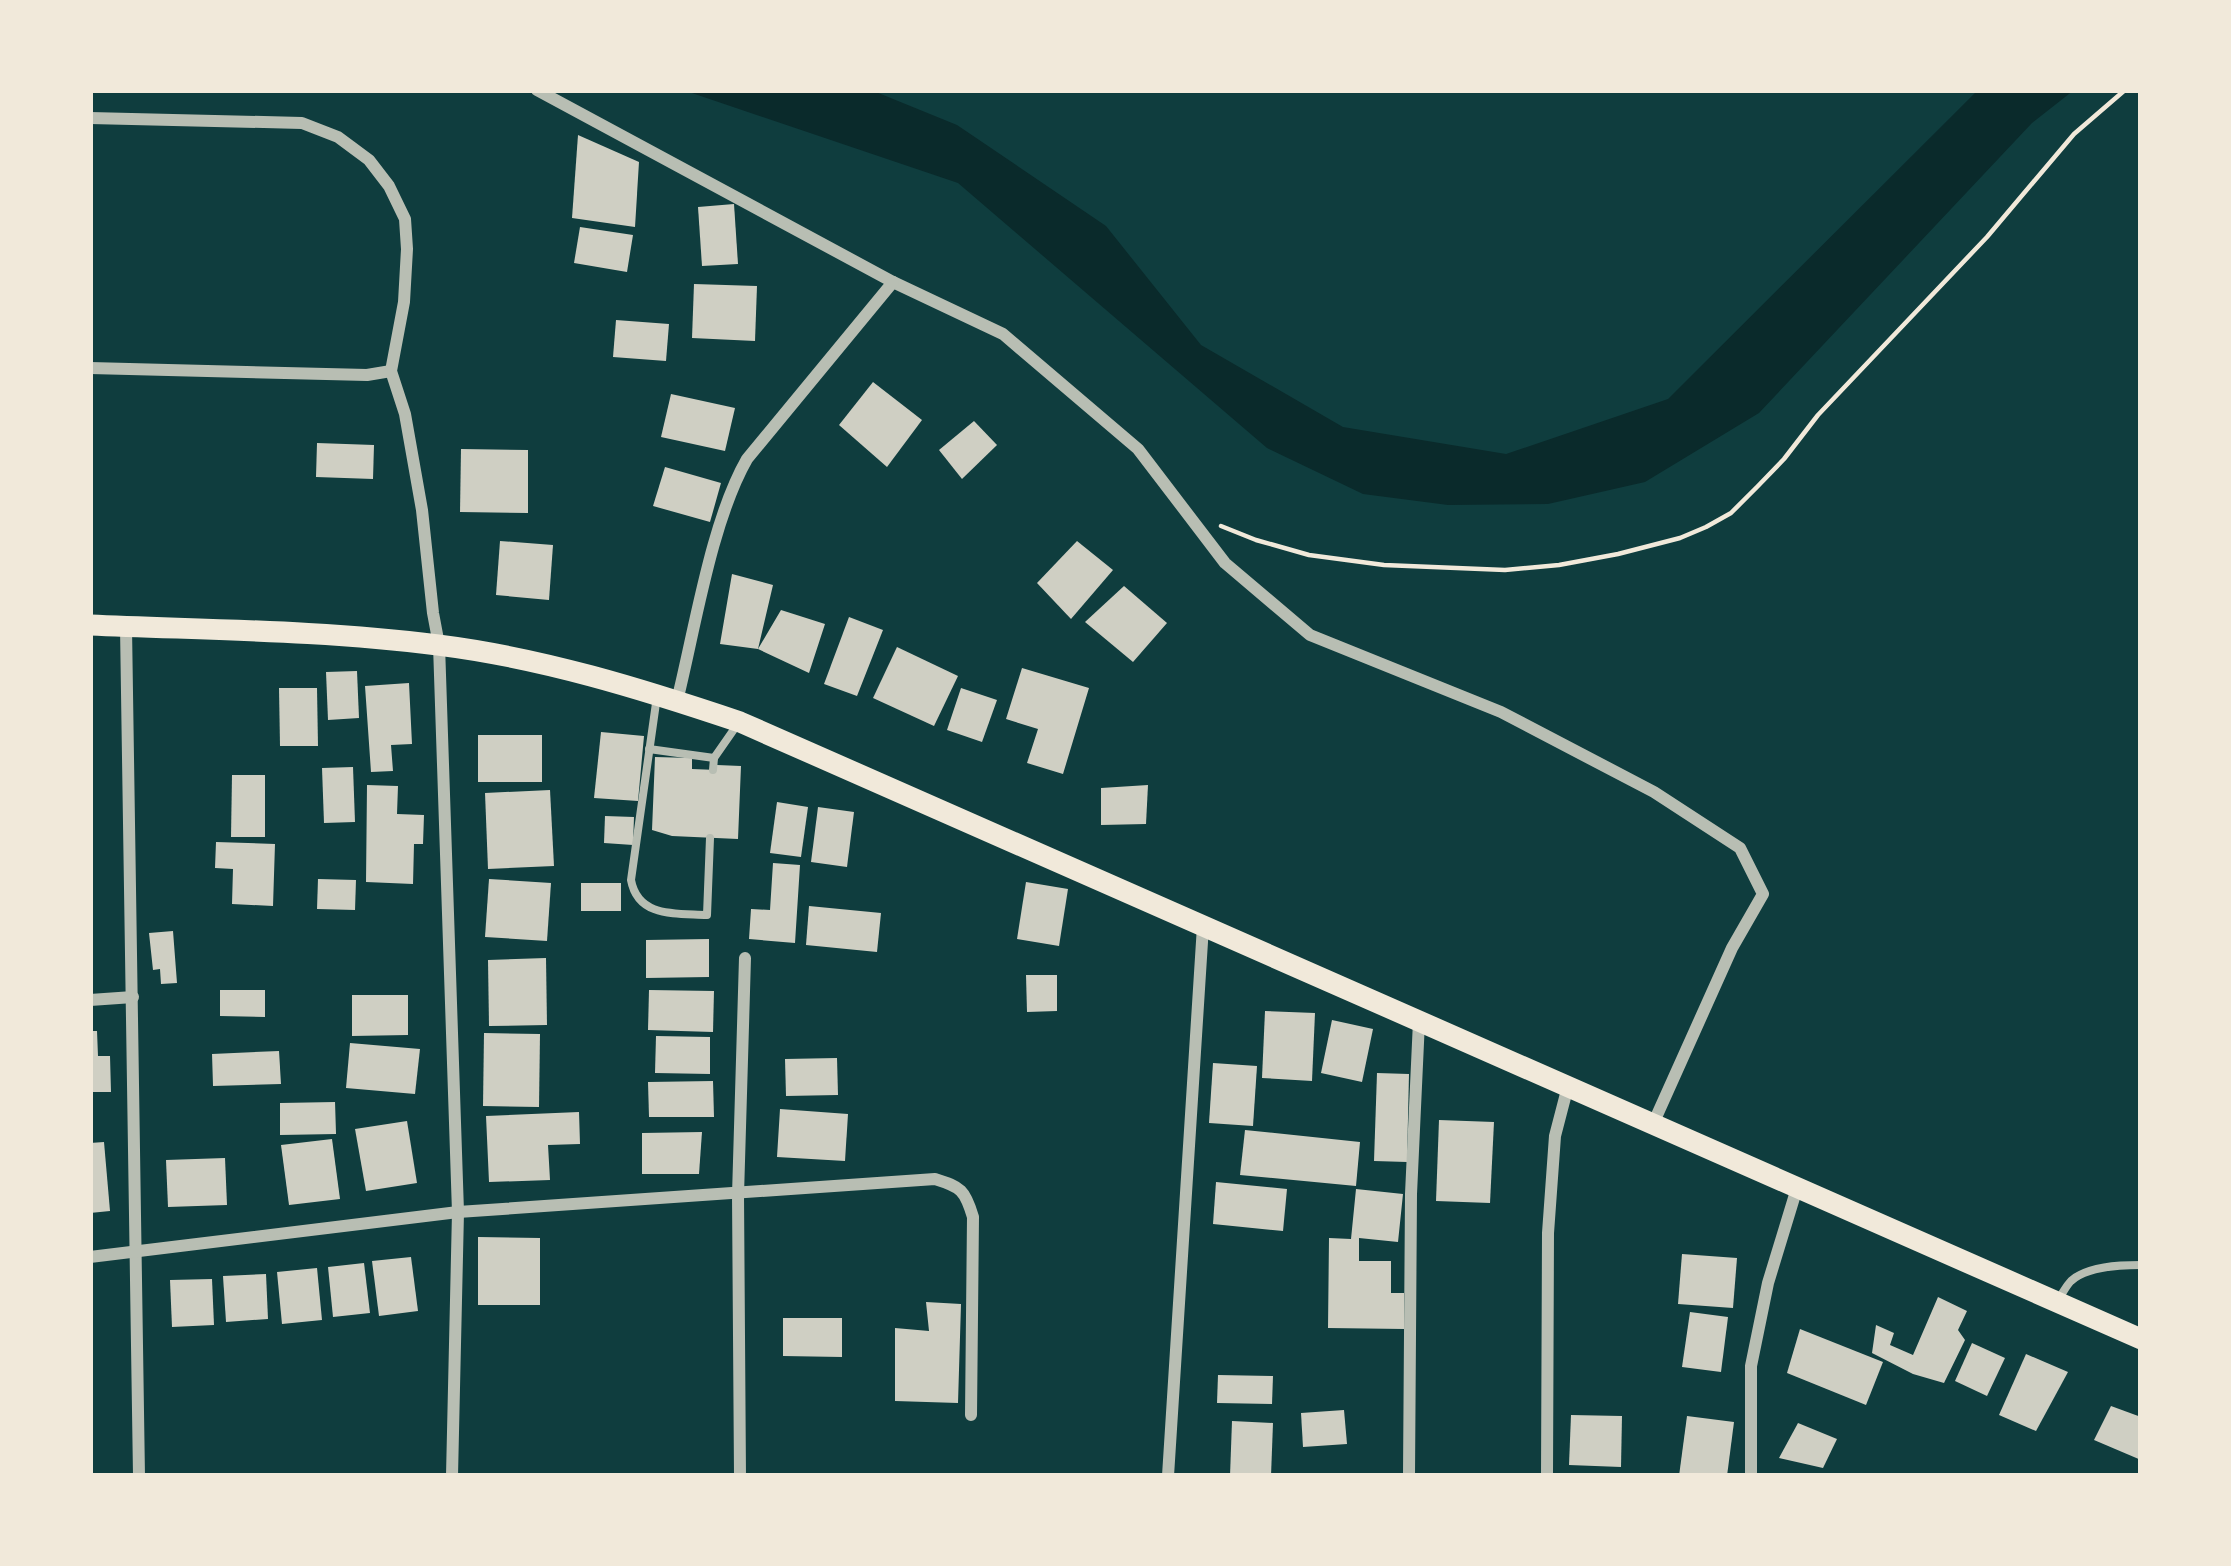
<svg xmlns="http://www.w3.org/2000/svg" width="2231" height="1566" font-family="Ubuntu,sans-serif">
  <style>
    .water { fill: #0a2a2b }
    .building { fill: #cfcfc3 }
    .lines { fill: none; stroke-linecap: round; stroke-linejoin: round }
    .path { stroke: #f1e9da; stroke-width: 4.5 }
    .service { stroke: #b8beb3; stroke-width: 8 }
    .minor { stroke: #b8beb3; stroke-width: 12 }
    .secondary { stroke: #f1e9da; stroke-width: 21 }
  </style>
  <rect width="100%" height="100%" fill="#0f3d3e"/>
  <!-- water -->
  <path class="water" d="M683 90H871L957 125 1106 226 1201 345 1343 427 1506 454 1668 399 1978 90H2074L2032 123 1759 413 1645 482 1548 504 1448 505 1363 494 1267 448 958 183Z"/>
  <!-- building -->
  <g class="building">
    <path d="M578 135 639 162 635 227 572 218Z"/>
    <path d="M734 204 738 264 702 266 698 207Z"/>
    <path d="M580 227 633 235 627 272 574 263Z"/>
    <path d="M694 284 757 286 755 341 692 338Z"/>
    <path d="M616 320 669 324 666 361 613 357Z"/>
    <path d="M873 382 922 420 887 467 839 425Z"/>
    <path d="M671 394 735 408 725 451 661 437Z"/>
    <path d="M974 421 997 445 962 479 939 450Z"/>
    <path d="M317 443 374 445 373 479 316 477Z"/>
    <path d="M461 449 528 450V513L460 512Z"/>
    <path d="M665 467 721 483 710 522 653 506Z"/>
    <path d="M500 541 553 545 549 600 496 595Z"/>
    <path d="M1077 541 1113 570 1071 619 1037 583Z"/>
    <path d="M732 574 773 585 758 649 781 610 825 624 809 673 758 649 720 644Z"/>
    <path d="M1124 586 1167 623 1133 662 1085 622Z"/>
    <path d="M849 617 883 630 857 696 824 684Z"/>
    <path d="M897 647 958 676 934 726 873 698Z"/>
    <path d="M1022 668 1089 688 1063 774 1027 763 1038 729 1006 719Z"/>
    <path d="M357 671 359 718 328 720 326 672Z"/>
    <path d="M409 683 412 744 391 745 393 771 371 772 365 686Z"/>
    <path d="M279 688H317L318 746H280Z"/>
    <path d="M961 688 997 700 982 742 947 730Z"/>
    <path d="M601 732 644 736 638 801 594 798Z"/>
    <rect x="478" y="735" width="64" height="47"/>
    <path d="M655 757 692 758V769L717 770V765L741 766 738 839 672 836 652 830Z"/>
    <path d="M353 767 355 822 324 823 322 768Z"/>
    <path d="M232 775H265V837H231Z"/>
    <path d="M367 785 398 786 397 814 424 815 423 844H414L413 884 366 882Z"/>
    <path d="M1148 785 1146 824 1101 825V788Z"/>
    <path d="M550 790 554 866 488 869 485 793Z"/>
    <path d="M777 802 808 807 801 857 770 853Z"/>
    <path d="M818 807 854 812 847 867 811 862Z"/>
    <path d="M605 816 634 817 633 845 604 843Z"/>
    <path d="M216 842 275 844 273 906 232 904 233 869 215 868Z"/>
    <path d="M773 863 800 865 795 943 749 939 751 909 770 910Z"/>
    <path d="M318 879 356 880 355 910 317 909Z"/>
    <path d="M489 879 551 883 547 941 485 937Z"/>
    <path d="M1026 882 1068 889 1059 946 1017 939Z"/>
    <rect x="581" y="883" width="40" height="28"/>
    <path d="M809 906 881 913 877 952 806 945Z"/>
    <path d="M173 931 177 983 161 984 160 969 153 970 149 933Z"/>
    <path d="M709 939V977L646 978V940Z"/>
    <path d="M546 958 547 1025 489 1026 488 960Z"/>
    <path d="M1026 975H1057V1011L1027 1012Z"/>
    <path d="M220 990H265V1017L220 1016Z"/>
    <path d="M649 990 714 991 713 1032 648 1030Z"/>
    <path d="M352 995H408V1035L352 1036Z"/>
    <path d="M1265 1011 1315 1013 1312 1081 1262 1078Z"/>
    <path d="M1332 1020 1373 1029 1362 1082 1321 1073Z"/>
    <path d="M90 1031H97L98 1056H110L111 1092H90Z"/>
    <path d="M484 1033 540 1034 539 1107 483 1106Z"/>
    <path d="M656 1036 710 1037V1074L655 1073Z"/>
    <path d="M350 1043 420 1049 415 1094 346 1088Z"/>
    <path d="M279 1051 281 1084 213 1086 212 1054Z"/>
    <path d="M837 1058 838 1095 786 1096 785 1059Z"/>
    <path d="M1213 1063 1257 1066 1253 1126 1209 1123Z"/>
    <path d="M1377 1073 1409 1074 1407 1162 1374 1161Z"/>
    <path d="M713 1081 714 1117H649L648 1082Z"/>
    <path d="M335 1102 336 1134 280 1135V1103Z"/>
    <path d="M780 1109 848 1114 845 1161 777 1157Z"/>
    <path d="M579 1112 580 1144 548 1145 550 1180 489 1182 486 1116Z"/>
    <path d="M1439 1120 1494 1122 1490 1203 1436 1201Z"/>
    <path d="M407 1121 417 1183 366 1191 355 1129Z"/>
    <path d="M1245 1130 1360 1142 1356 1186 1240 1175Z"/>
    <path d="M702 1132 699 1174H642V1133Z"/>
    <path d="M332 1139 340 1199 289 1205 281 1145Z"/>
    <path d="M104 1142 110 1211 90 1213V1143Z"/>
    <path d="M225 1158 227 1205 168 1207 166 1160Z"/>
    <path d="M1216 1182 1287 1189 1283 1231 1213 1224Z"/>
    <path d="M1356 1189 1403 1194 1398 1242 1359 1238V1261H1391V1293H1404V1329L1328 1328 1329 1238 1351 1239Z"/>
    <path d="M478 1237 540 1238V1305H478Z"/>
    <path d="M1682 1254 1737 1258 1733 1308 1678 1304Z"/>
    <path d="M411 1257 418 1311 379 1316 372 1261Z"/>
    <path d="M364 1263 370 1313 333 1317 328 1267Z"/>
    <path d="M317 1268 322 1320 282 1324 277 1272Z"/>
    <path d="M266 1274 268 1319 226 1322 223 1276Z"/>
    <path d="M212 1279 214 1325 172 1327 170 1280Z"/>
    <path d="M1938 1297 1967 1311 1958 1330 1965 1340 1944 1383 1913 1374 1872 1353 1876 1325 1894 1333 1890 1345 1913 1355Z"/>
    <path d="M926 1302 961 1304 958 1403 895 1401V1328L929 1331Z"/>
    <path d="M1690 1312 1728 1317 1721 1372 1682 1367Z"/>
    <path d="M783 1318H842V1357L783 1356Z"/>
    <path d="M1800 1329 1883 1362 1866 1405 1787 1373Z"/>
    <path d="M1972 1343 2005 1358 1987 1396 1955 1381Z"/>
    <path d="M2026 1354 2068 1372 2036 1431 1999 1415Z"/>
    <path d="M1218 1375 1273 1376 1272 1404 1217 1403Z"/>
    <path d="M2111 1406 2141 1417V1460L2094 1440Z"/>
    <path d="M1344 1410 1347 1444 1303 1447 1301 1413Z"/>
    <path d="M1571 1415 1622 1416 1621 1467 1569 1465Z"/>
    <path d="M1687 1416 1734 1422 1727 1476H1679Z"/>
    <path d="M1232 1421 1273 1423 1271 1476H1230Z"/>
    <path d="M1798 1423 1837 1439 1823 1468 1779 1458Z"/>
  </g>
  <g class="lines">
    <!-- path -->
    <path class="path" d="M1221 526 1256 540 1309 555 1384 565 1505 570 1559 565 1618 554 1680 538 1706 527 1731 513 1757 487 1784 459 1818 415 1987 237 2074 134 2125 90"/>
    <!-- service -->
    <g class="service">
      <path d="M657 696 631 880C638 918 676 913 707 915L710 838"/>
      <path d="M649 749 714 758"/>
      <path d="M713 770 714 758 737 725"/>
      <path d="M2059 1298C2063 1293 2066 1286 2071 1281 2087 1266 2120 1265 2141 1265"/>
    </g>
    <!-- minor -->
    <g class="minor">
      <path d="M537 90 893 282 1003 334 1138 449 1225 563 1310 635 1501 712 1654 792 1740 848 1763 894 1732 948 1653 1124"/>
      <path d="M90 118 302 123 338 137 369 160 389 186 405 219 407 249 404 302 391 371 405 414 422 510 433 613 439 645 458 1212 452 1476"/>
      <path d="M90 368 367 375 391 371"/>
      <path d="M126 627 139 1476"/>
      <path d="M677 701C695 629 711 522 747 459L893 282"/>
      <path d="M90 1000 133 997"/>
      <path d="M90 1257 458 1212 935 1179C961 1187 965 1190 973 1217L971 1415"/>
      <path d="M740 1476 738 1195 745 958"/>
      <path d="M1168 1476 1203 926"/>
      <path d="M1409 1476 1411 1194 1419 1021"/>
      <path d="M1547 1476 1548 1233 1555 1136 1568 1086"/>
      <path d="M1751 1476V1366L1768 1283 1797 1188"/>
    </g>
    <!-- secondary -->
    <path class="secondary" d="M90 625C206 630 323 630 438 645 542 658 642 689 740 722L2141 1339"/>
  </g>
  <!-- border -->
  <rect width="2231" height="1566" fill="none" stroke="#f1e9da" stroke-width="186"/>
</svg>
